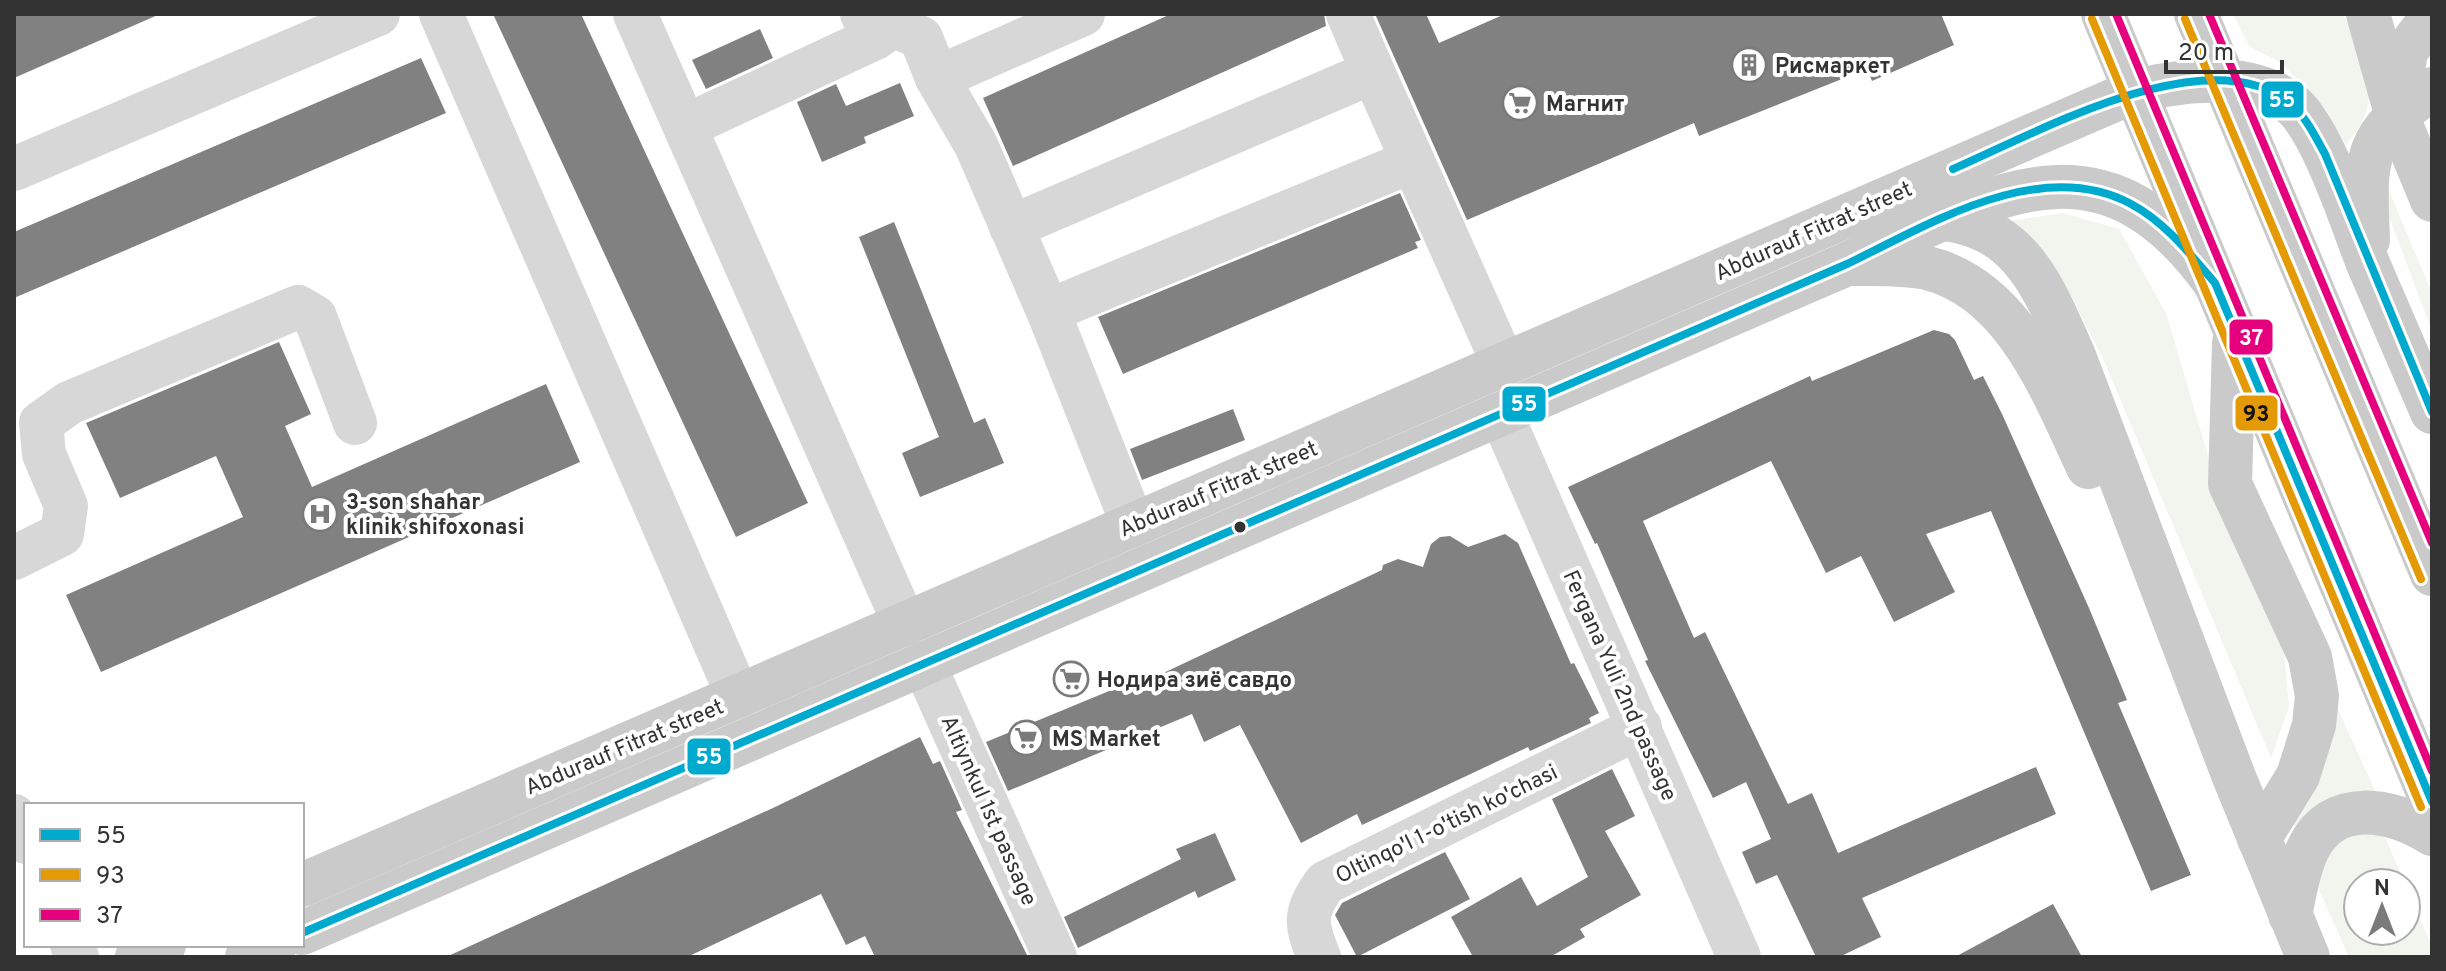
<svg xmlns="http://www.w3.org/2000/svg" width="2446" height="971" font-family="Overpass,sans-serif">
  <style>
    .green { fill: #f1f5ed }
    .building { fill: #818181 }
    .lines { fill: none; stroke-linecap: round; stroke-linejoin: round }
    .minor { stroke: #d7d7d7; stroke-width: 44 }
    .major { stroke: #cacaca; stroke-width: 44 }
    .bus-1-casing { stroke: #fff; stroke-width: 14 }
    .bus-2-casing { stroke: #fff; stroke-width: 14 }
    .bus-3-casing { stroke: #fff; stroke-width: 14 }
    .bus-1 { stroke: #00a9ce; stroke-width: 8 }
    .bus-2 { stroke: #e39a05; stroke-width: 8 }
    .bus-3 { stroke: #e5007d; stroke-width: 8 }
    .bus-dot { fill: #333; stroke: #fff; stroke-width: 3 }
    .labels { text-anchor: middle; stroke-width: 8; stroke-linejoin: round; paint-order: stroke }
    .poi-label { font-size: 22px; font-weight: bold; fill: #333; stroke: #fff; text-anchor: start }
    .street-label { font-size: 22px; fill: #333; stroke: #fff }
    .line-badge { stroke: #fff; stroke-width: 3 }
    .badge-label { font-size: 22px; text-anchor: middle; font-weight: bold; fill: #fff }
    .pale-badge-label { font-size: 22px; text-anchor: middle; font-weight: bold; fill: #111 }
  </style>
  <rect width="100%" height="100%" fill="#fff"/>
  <!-- green -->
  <g class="green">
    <path d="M2233 14H2343C2367 66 2387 95 2346 145L2327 111 2310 91 2278 61 2250 47Z"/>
    <path d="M2384 179 2432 293V331L2384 203Z"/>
    <path d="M2063 213 2119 229 2166 313 2209 459 2284 652 2289 707 2271 758 2105 363 2072 297 2011 221Z"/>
    <path d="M2331 694 2377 795 2300 835 2292 821Z"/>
    <path d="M2382 831 2405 883H2358V931H2406V886L2432 947V957H2349L2320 892 2318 871 2338 835Z"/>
  </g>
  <!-- building -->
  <g class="building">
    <path d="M14 14H160L14 78Z"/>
    <path d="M493 14H581L808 503 736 537Z"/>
    <path d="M1171 14H1324L1326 26 1013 166 983 98Z"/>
    <path d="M1375 14H1426L1439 43 1505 14H1941L1954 45 1872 81 1867 69 1699 136 1694 123 1467 220Z"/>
    <path d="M760 29 773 58 706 89 692 60Z"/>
    <path d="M421 58 446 113 14 298V232Z"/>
    <path d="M900 83 914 116 864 137 866 143 822 162 797 102 836 84 846 106Z"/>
    <path d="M1400 193 1421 240 1415 242 1418 248 1123 374 1098 317Z"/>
    <path d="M894 222 974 423 985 418 1004 463 920 497 902 453 939 437 859 237Z"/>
    <path d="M1934 330 1949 334 1955 340 1974 380 1983 376 2002 414 2089 608 2127 700 2118 703 2191 875 2151 891 1991 511 1926 534 1955 592 1894 622 1861 556 1826 573 1771 461 1643 521 1694 638 1705 632 1788 804 1812 793 1838 853 2036 767 2056 814 1862 898 1881 937 1839 957H1816L1777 875 1756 884 1742 852 1771 839 1746 782 1713 798 1645 661 1648 660 1597 543 1595 544 1568 487 1810 376 1812 381Z"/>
    <path d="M279 342 311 414 285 426 312 487 546 384 580 462 101 672 66 595 243 517 216 456 120 498 86 423Z"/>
    <path d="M1233 409 1245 440 1142 480 1130 449Z"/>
    <path d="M1505 534 1518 543 1571 664 1574 663 1599 713 1589 718 1591 723 1530 751 1528 747 1362 825 1357 814 1301 843 1240 725 1204 742 1192 714 1008 791 986 742 1155 672 1157 676 1382 570 1383 565 1398 559 1423 567 1431 544 1440 537 1450 536 1468 547Z"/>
    <path d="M920 737 933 764 940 761 962 810 956 812 1028 957H875L865 936 846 945 821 894 687 957H446L773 808Z"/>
    <path d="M1612 769 1635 816 1605 831 1641 895 1580 929 1585 937 1550 957H1473L1451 917 1521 877 1537 906 1588 877 1552 799Z"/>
    <path d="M1215 833 1236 880 1198 898 1195 891 1078 948 1064 917 1181 859 1176 849Z"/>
    <path d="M1445 852 1470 899 1357 957 1335 915 1342 903Z"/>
    <path d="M2053 904 2082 957H1955Z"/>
  </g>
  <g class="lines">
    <!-- minor -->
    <g class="minor">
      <path d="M441 14 738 696"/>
      <path d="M635 14 905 625"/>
      <path d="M875 38 894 25 921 38 937 78 976 145 1048 311 1133 525"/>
      <path d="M1373 72 1504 365"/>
      <path d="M937 78 1083 14"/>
      <path d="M686 126 875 38 862 14"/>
      <path d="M14 169 378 14"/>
      <path d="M1011 227 1373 72 1348 14"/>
      <path d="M1048 311 1410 162"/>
      <path d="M1501 414 1739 957"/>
      <path d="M14 558 62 534 66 506 44 454 41 423 69 403 298 307 315 317 355 423"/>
      <path d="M924 664 1055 957"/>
      <path d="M14 816 26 842"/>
      <path d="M72 945 77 957"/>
      <path d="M1319 957C1305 923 1304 913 1325 883L1640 727"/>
    </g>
    <!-- major -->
    <g class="major">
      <path d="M2103 14 2432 802"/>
      <path d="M2196 14 2432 574"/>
      <path d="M2368 14 2396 113 2432 200"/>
      <path d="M2398 103 2406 51 2432 17"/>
      <path d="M1934 218C2021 223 2043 287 2074 356L2234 777 2308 957"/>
      <path d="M2368 240C2365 159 2361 137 2432 89"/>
      <path d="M1853 264C1877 264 1903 263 1927 268 2015 289 2053 393 2088 467"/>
      <path d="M2234 343 2230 484 2310 657 2317 696 2314 725 2298 776 2259 839"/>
      <path d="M302 885 2135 91C2183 80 2246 71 2289 102 2322 125 2353 227 2369 266 2390 315 2411 363 2432 412"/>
      <path d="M2290 915C2295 893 2298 869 2308 849 2333 797 2391 809 2432 834"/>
      <path d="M302 933 1847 264C1991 196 2101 123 2215 283"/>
      <path d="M137 957 164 945"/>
      <path d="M247 957 275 945"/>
    </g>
    <!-- bus-1 casing -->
    <g class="bus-1-casing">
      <g id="bus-1">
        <path d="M1953 169C2035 134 2209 35 2291 104 2306 117 2315 136 2325 154L2432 412"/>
        <path d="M302 933 1847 264C1928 225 2040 155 2131 204 2165 222 2190 254 2215 283L2432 802"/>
      </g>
    </g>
    <!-- bus-2 casing -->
    <g class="bus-2-casing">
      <g id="bus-2">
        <path d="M2092 19 2421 807"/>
        <path d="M2185 19 2421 579"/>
      </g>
    </g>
    <!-- bus-3 casing -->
    <g class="bus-3-casing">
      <g id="bus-3">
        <path d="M2116 14 2432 771"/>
        <path d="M2209 14 2432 543"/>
      </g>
    </g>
    <!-- bus-1 -->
    <use href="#bus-1" class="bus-1"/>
    <!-- bus-2 -->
    <use href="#bus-2" class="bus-2"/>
    <!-- bus-3 -->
    <use href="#bus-3" class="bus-3"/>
  </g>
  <!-- icons -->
  <defs>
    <g id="building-ring" transform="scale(1.8)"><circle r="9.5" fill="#fff" stroke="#7a7a7a" stroke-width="1.5"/><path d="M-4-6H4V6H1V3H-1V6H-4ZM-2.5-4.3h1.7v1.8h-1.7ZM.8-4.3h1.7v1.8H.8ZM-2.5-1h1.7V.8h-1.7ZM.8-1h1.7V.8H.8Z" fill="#7a7a7a"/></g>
    <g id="supermarket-ring" transform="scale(1.8)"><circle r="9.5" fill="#fff" stroke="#7a7a7a" stroke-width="1.5"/><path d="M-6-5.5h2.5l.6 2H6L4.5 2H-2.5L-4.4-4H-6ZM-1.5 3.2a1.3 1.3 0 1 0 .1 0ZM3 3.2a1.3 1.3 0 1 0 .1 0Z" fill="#7a7a7a"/></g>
    <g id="hospital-ring" transform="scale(1.8)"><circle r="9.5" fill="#fff" stroke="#7a7a7a" stroke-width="1.5"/><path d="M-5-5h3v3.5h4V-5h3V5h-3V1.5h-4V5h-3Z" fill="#7a7a7a"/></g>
  </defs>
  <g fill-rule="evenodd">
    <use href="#building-ring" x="1749" y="65"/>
    <use href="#supermarket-ring" x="1520" y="103"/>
    <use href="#hospital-ring" x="320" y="514"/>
    <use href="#supermarket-ring" x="1071" y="679"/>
    <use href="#supermarket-ring" x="1026" y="738"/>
  </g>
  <!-- markers -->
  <circle class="bus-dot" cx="1240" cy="527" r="7"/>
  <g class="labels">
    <!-- poi labels -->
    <g class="poi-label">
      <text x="1775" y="73">Рисмаркет</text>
      <text x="1546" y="111">Магнит</text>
      <text x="346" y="509">3-son shahar<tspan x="346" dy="25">klinik shifoxonasi</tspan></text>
      <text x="1097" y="687">Нодира зиё савдо</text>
      <text x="1052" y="746">MS Market</text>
    </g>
    <!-- street labels -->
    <g class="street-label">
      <text transform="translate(1813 230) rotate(-24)" y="8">Abdurauf Fitrat street</text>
      <text transform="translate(1218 488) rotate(-23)" y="8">Abdurauf Fitrat street</text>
      <text transform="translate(1621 685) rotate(66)" y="8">Fergana Yuli 2nd passage</text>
      <text transform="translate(624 746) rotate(-23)" y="8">Abdurauf Fitrat street</text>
      <text transform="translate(990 810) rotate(66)" y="8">Altiynkul 1st passage</text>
      <text transform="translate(1446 823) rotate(-26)" y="8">Oltinqo'l 1-o'tish ko'chasi</text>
    </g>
  </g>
  <g class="line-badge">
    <rect x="2260" y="80" width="45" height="39" rx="8" fill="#00a9ce"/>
    <rect x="2228" y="318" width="46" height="38" rx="8" fill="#e5007d"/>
    <rect x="1501" y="385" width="46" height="38" rx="8" fill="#00a9ce"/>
    <rect x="2234" y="394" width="45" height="38" rx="8" fill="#e39a05"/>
    <rect x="686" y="737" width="46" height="39" rx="8" fill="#00a9ce"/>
  </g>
  <g class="badge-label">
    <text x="2282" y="107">55</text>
    <text x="2251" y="345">37</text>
    <text x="1524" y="411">55</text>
    <text x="709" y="764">55</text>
  </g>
  <g class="pale-badge-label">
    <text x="2256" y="421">93</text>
  </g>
  <!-- border -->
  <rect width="2446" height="971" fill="none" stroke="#333333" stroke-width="32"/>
  <!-- legend -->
  <rect x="24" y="803" width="280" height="144" fill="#ffffff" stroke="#adadad" stroke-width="2"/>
  <rect x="40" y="829" width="40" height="12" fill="#00a9ce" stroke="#adadad" stroke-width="2"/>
  <text x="96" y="843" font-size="24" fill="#333333">55</text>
  <rect x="40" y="869" width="40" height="12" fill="#e39a05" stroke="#adadad" stroke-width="2"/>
  <text x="96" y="883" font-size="24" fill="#333333">93</text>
  <rect x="40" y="909" width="40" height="12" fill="#e5007d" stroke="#adadad" stroke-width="2"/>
  <text x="96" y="923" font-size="24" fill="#333333">37</text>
  <!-- north arrow -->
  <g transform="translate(2382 907)"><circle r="38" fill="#ffffff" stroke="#adadad" stroke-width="2"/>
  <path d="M0-6L14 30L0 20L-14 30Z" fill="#7a7a7a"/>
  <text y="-12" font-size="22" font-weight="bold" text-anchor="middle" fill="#333333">N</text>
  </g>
  <!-- scale -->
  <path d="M2166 60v12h116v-12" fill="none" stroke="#333333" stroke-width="4"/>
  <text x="2178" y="60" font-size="24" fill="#333333" stroke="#ffffff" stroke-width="6" paint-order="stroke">20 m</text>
</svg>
